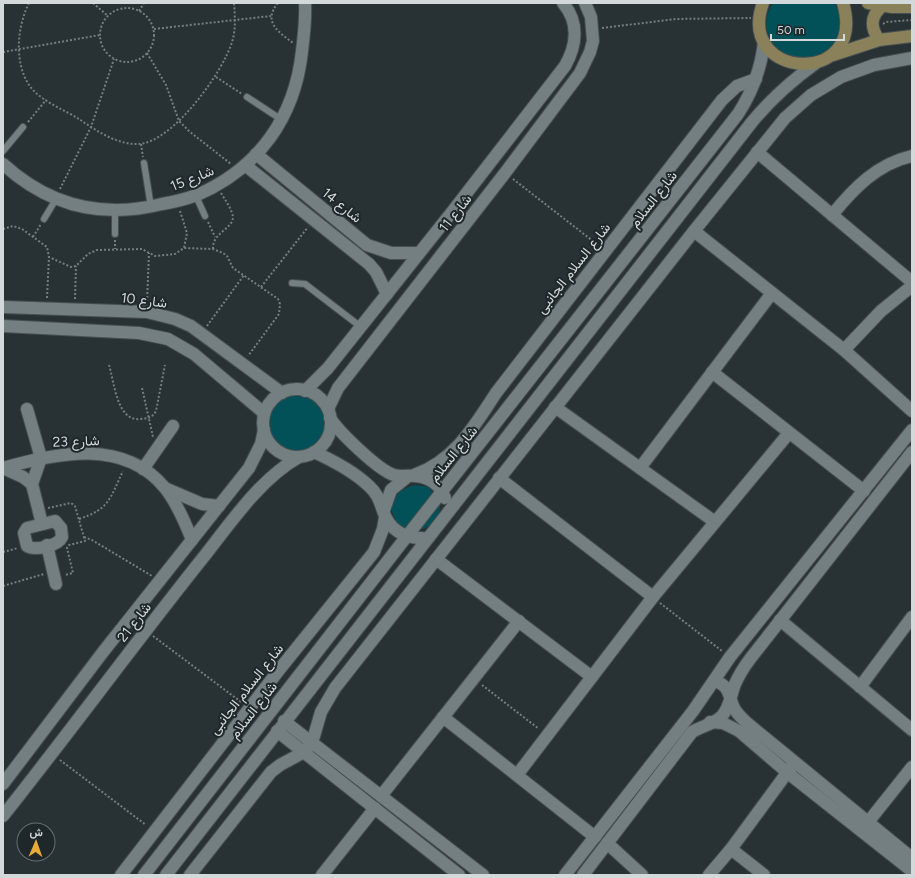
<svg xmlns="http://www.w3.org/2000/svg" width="915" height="878" font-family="Figtree,Vazirmatn,sans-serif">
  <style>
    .green { fill: #025159 }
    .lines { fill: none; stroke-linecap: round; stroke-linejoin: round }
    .lane-casing { stroke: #474f50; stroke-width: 8 }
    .street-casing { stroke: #474f50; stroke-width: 14 }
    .secondary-casing { stroke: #474f50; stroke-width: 14 }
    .path { stroke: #757e7f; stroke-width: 2; stroke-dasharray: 2 2; stroke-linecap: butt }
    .lane { stroke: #737f80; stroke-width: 6 }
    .street { stroke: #737f80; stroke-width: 12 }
    .secondary { stroke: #8a815a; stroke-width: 12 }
    .labels { text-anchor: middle; stroke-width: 4; stroke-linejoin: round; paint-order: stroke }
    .street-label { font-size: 14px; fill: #d3d9da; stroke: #1e282a }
  </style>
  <rect width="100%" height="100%" fill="#283234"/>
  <!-- green -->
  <g class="green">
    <path d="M773 3H834C840 10 842 24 839 33 821 86 743 49 773 3Z"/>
    <circle cx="297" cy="423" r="28"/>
    <path d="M416 485 429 487 433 494 407 529 396 522 391 509C395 495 400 488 416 485Z"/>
    <path d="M440 501C441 521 432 526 415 532Z"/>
  </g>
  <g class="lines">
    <!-- lane casing -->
    <g class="lane-casing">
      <g id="lane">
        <path d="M247 97 282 120"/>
        <path d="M3 151 23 127"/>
        <path d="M144 163 151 207"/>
        <path d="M196 196 205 216"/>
        <path d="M115 210V234"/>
        <path d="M44 219 56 199"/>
        <path d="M292 283 305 284 361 327"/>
      </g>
    </g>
    <!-- street casing -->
    <g class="street-casing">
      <g id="street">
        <path d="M757 152 912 282"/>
        <path d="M256 154 367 245 391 253H419"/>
        <path d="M3 164C49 206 102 219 162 204 174 202 186 199 197 195 259 168 295 117 302 51 304 35 306 19 305 3"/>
        <path d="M245 165 369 264 376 272 387 294"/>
        <path d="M832 215C854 188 877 164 912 156"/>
        <path d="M694 231 844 350 912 411"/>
        <path d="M3 307 147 312 175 319 191 326 282 393"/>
        <path d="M3 326 139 333 168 339 194 354 264 413"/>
        <path d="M844 350 881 311 912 286"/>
        <path d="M712 372 864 491"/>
        <circle cx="297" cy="423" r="34"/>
        <path d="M305 391 328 368 452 212 565 66C577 45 579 22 563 3"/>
        <path d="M555 407 715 522"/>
        <path d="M27 409 41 458 32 484 42 524"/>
        <path d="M328 409 338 388 505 173 580 73 590 52 593 41 591 17 585 3"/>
        <path d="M330 418C339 432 378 470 394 475 401 477 408 475 415 476 429 477 440 485 445 498"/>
        <path d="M314 452C334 461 353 471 369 486 381 497 380 506 386 518 394 534 411 539 428 538"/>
        <path d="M3 468C57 453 124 438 165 488 177 503 185 522 192 540"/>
        <path d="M3 468 23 477 32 484"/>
        <path d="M640 468 772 293"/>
        <path d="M143 469 173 426"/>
        <path d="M414 475C454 461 474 427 496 393L722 100 737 86 756 79"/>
        <path d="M499 478 653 597"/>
        <path d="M167 489 202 504 219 506"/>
        <path d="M384 510 391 490 407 477"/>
        <path d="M55 521 61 528 62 537C58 546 35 551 27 546L24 533 27 528Z"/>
        <path d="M47 545 56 584"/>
        <path d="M436 559 592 677"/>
        <path d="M780 620 912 730"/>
        <path d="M714 681C730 685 728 695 734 708 737 714 742 718 747 723L912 858"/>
        <path d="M860 687 912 617"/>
        <path d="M443 717 595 837"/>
        <path d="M284 721 483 875"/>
        <path d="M710 722 723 723 739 731 788 773 912 871"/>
        <path d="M277 731 459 875"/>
        <path d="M517 775 653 597 789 433"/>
        <path d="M3 784 103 652 249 468 261 444 264 430"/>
        <path d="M381 796 519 621"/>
        <path d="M3 816C69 733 132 647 198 564 228 527 258 480 299 457"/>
        <path d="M869 821 912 767"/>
        <path d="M607 843 642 875"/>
        <path d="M731 849 764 875"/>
        <path d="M121 875 279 670 374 552 383 529 385 517"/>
        <path d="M144 875 407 536 738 114C753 91 761 69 764 42"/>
        <path d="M166 875 752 122C771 99 791 81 816 63"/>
        <path d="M190 875 271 772 280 765 304 752 312 743 321 712 335 688 694 231 785 118 811 95 841 77 874 65 912 58"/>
        <path d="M322 875 375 808"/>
        <path d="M565 875 693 711 730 657 912 430"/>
        <path d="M583 875 692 732C702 726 714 724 722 716 730 707 731 694 735 684 739 675 744 667 750 659L912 452"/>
        <path d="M709 875 731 849 792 766"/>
      </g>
    </g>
    <!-- secondary casing -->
    <g class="secondary-casing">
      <g id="secondary">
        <path d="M763 3C735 80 868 88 843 3"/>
        <path d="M868 3 892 7H912"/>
        <path d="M879 40C870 27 870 17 882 6"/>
        <path d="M833 55 879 40 912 36"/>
      </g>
    </g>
    <!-- path -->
    <g class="path">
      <path d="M29 3C17 27 14 62 29 85 40 101 63 109 79 119 97 131 117 145 139 144 173 142 223 72 232 42 236 30 235 16 234 3"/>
      <path d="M93 3 108 16"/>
      <path d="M278 3C262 22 279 32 293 43"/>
      <circle cx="127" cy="35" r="27"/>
      <path d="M139 11 144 3"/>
      <path d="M883 24 886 22 912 20"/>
      <path d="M602 28 676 19 751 18"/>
      <path d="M154 29 271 16"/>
      <path d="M3 52 100 35"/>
      <path d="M147 53 166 85 179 121 190 132 231 164"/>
      <path d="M216 77 242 94"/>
      <path d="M28 122 46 100"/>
      <path d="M141 144 143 157"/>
      <path d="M513 179 598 245"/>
      <path d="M60 189 91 127 114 59"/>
      <path d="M180 211 187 233 184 248"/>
      <path d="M208 222 215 237"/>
      <path d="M3 229 13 226 22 229 47 247 49 257 71 267 76 266 88 254 97 250 142 249 155 256 175 254 184 248 213 249 223 253 227 256 233 268 278 299 280 304 279 314 248 356"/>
      <path d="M33 237 41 224"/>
      <path d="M115 240V249"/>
      <path d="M213 249C212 231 238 228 232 213 230 206 225 200 221 193"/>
      <path d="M261 287 308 227"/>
      <path d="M47 298 49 257"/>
      <path d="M75 299 76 266"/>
      <path d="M147 302 149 253"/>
      <path d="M207 326 244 275"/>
      <path d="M109 365C114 381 117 422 140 419 148 418 152 418 156 411L165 365"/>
      <path d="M142 388 153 437"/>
      <path d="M48 508 71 503 75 506 85 541 69 545 67 548 73 573 65 575"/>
      <path d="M79 519C110 509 110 498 123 471"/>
      <path d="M84 537 92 540 152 576"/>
      <path d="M3 552 18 548"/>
      <path d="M3 586 44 574"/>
      <path d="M660 603 722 651"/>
      <path d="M153 636 241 702"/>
      <path d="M482 685 539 729"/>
      <path d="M60 760 146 825"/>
    </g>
    <!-- lane -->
    <use href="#lane" class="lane"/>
    <!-- street -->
    <use href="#street" class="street"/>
    <!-- secondary -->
    <use href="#secondary" class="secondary"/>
  </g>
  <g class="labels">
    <!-- street labels -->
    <g class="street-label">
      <text transform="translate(192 178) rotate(-22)" y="5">شارع 15</text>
      <text transform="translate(653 199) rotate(-52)" y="5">شارع السلام</text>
      <text transform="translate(342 205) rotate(39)" y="5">شارع 14</text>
      <text transform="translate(455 213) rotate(-52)" y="5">شارع 11</text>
      <text transform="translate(573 268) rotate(-52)" y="5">شارع السلام الجانبى</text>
      <text transform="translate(144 300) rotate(7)" y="5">شارع 10</text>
      <text transform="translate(76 441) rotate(-2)" y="5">شارع 23</text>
      <text transform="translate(453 454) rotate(-51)" y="5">شارع السلام</text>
      <text transform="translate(134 622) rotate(-52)" y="5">شارع 21</text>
      <text transform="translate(246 689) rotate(-52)" y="5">شارع السلام الجانبى</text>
      <text transform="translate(253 710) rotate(-52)" y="5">شارع السلام</text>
    </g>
  </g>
  <!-- border -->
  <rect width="915" height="878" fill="none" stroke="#d3d9da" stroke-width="8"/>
  <!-- north arrow -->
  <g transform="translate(36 842) rotate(2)"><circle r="19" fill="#1e282a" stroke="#666f70"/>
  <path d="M0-3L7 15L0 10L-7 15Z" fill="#e9ab38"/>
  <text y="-6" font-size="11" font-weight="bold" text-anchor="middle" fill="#d3d9da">ش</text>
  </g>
  <!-- scale -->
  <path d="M771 34v6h73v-6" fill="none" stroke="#d3d9da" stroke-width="2"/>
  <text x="777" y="34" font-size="12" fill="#d3d9da" stroke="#1e282a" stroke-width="3" paint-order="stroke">50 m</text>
</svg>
